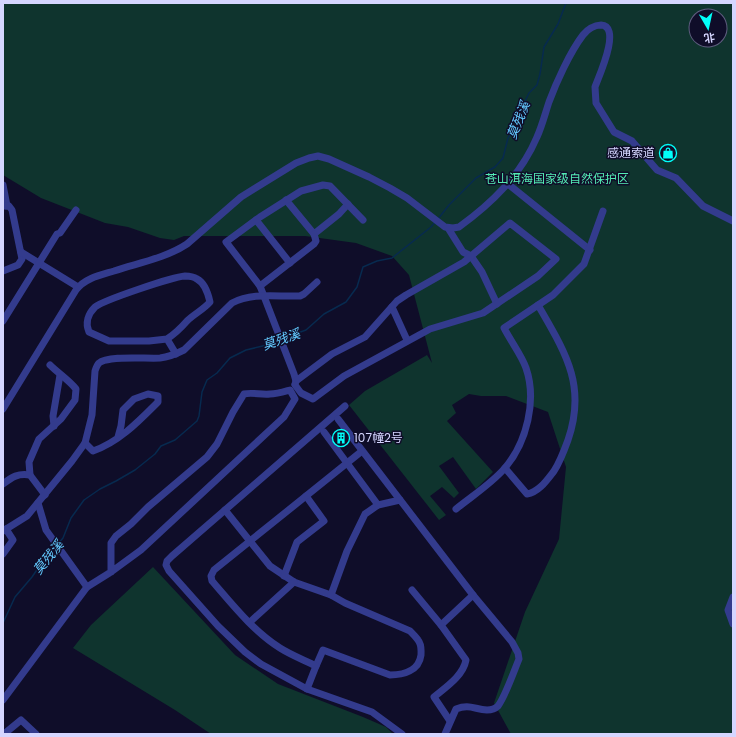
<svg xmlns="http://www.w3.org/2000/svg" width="736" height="737" font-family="Poppins,'Noto Sans SC',sans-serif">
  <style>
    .green { fill: #0f342e; fill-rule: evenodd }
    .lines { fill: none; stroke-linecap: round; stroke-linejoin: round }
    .stream { stroke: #072a4f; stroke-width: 1.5 }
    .minor { stroke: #333b8d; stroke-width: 7 }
    .labels { text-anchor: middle; stroke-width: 3; stroke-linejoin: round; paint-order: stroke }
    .poi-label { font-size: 12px; fill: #d5d6ff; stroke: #0f0d29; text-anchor: end }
    .park-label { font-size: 12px; fill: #54ecb4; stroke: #0f0d29 }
    .water-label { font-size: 13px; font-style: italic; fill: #63caff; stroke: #0f0d29 }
  </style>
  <rect width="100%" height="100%" fill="#0f0d29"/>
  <!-- green -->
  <g class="green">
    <path d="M3 3H733V734H511L494 703 525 612 559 539 566 467 548 412 506 396H481L469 394 452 405 456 413 447 421 493 472 476 489 453 457 439 466 459 493 454 498 442 487 430 496 446 515 439 520 349 405 365 391 427 355 432 363 409 275 392 256 356 243 305 236H184L174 240 160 238 128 227 105 223 41 198 3 175ZM696 16H720V40H696Z"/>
    <path d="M153 567 235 655 278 684 363 717 386 727 393 734H211L175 710 73 648 91 625Z"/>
  </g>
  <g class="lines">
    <!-- stream -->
    <g class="stream">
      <path d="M438 219 449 205 476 178 495 167 503 158 508 138 515 126 520 111 529 93 537 85 540 74 544 47 558 24 566 3"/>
      <path d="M282 337 287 335 295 334 306 330 324 314 346 302 357 287 363 267 377 261 392 258 431 227 435 222"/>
      <path d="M58 544 63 538 71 518 84 500 100 489 116 481 135 470 155 454 161 446 175 440 197 421 199 416 202 392 207 380 217 373 230 358 246 350 267 345 277 340"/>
      <path d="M3 623 15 597 32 577 45 558 56 547"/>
    </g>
    <!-- minor -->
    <g class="minor">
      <path d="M508 184 590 250"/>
      <path d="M3 185 7 206"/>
      <path d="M286 200 314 234 339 214 348 204"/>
      <path d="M3 206H9L12 210 22 259 18 265 3 271"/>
      <path d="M256 220 290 263"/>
      <path d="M448 228 463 252 471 256 482 272 497 304"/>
      <path d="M21 252 78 287"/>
      <path d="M260 286 314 244 316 241 314 234"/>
      <path d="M392 307 407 340"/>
      <path d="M3 321 57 234 60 233 76 210"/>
      <path d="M167 339 149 341H109L89 332C85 323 88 314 95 307 104 300 172 277 185 276 188 276 194 277 197 279 205 283 208 293 210 302 203 310 194 314 187 321 180 329 176 333 167 339L176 354"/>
      <path d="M295 384 296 381 294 374 260 286 226 242 260 217 301 191 323 185 330 186 363 220"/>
      <path d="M295 385 301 393 313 399 344 376 430 329 483 313 538 276 556 259 510 223 464 262 406 295 397 301 365 337 332 354 296 381"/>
      <path d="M345 406 172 556 167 561 166 565 169 571 218 626 245 652 261 664 307 689 372 712 402 734"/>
      <path d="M3 409 76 290C85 278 101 275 114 271 138 263 166 258 187 244L241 197 296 163 309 158 318 156 329 159 369 177 390 188 407 198 445 227 453 228 459 227C492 203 521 175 537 137 542 126 545 114 549 102 556 83 570 52 583 35 587 30 594 25 601 25 622 26 599 76 595 87L596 103 614 132 632 141 657 170 676 178 703 206 733 221"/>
      <path d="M338 419 473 595 512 642 518 653 519 659C514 671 505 697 498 706 495 709 491 710 487 710 474 709 469 704 456 709L445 734"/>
      <path d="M54 426 53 416 60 375"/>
      <path d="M324 432 378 505"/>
      <path d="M85 443 93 451C119 442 139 421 158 402V396L148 394 134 399 123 410 121 426 118 437"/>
      <path d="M505 468 527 494C539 492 547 480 554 471 560 462 564 451 568 440 587 385 565 352 538 305"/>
      <path d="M30 475 29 462 39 439 61 419 75 400 76 389C69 380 58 373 50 365"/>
      <path d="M3 484C12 477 18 473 30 475L45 495"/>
      <path d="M38 503 46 530 87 587"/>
      <path d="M456 509C472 496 491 484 505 468 527 442 537 400 526 368 522 356 510 340 504 328L553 295 584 264 603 211"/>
      <path d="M225 510 270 566 294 582 331 595"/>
      <path d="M3 531 27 516 72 461 85 443 92 415 95 371C96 368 97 365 99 363 108 355 147 359 160 358 169 357 176 354 184 350L232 303C253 292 277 297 300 296L304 294 317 282"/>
      <path d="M3 554 13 540 6 529"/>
      <path d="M284 576 297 542 324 521 306 496"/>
      <path d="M412 590 441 625"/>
      <path d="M733 597 728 610 733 624"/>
      <path d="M250 622 294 582"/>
      <path d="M316 666 323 650 390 675C403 675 419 671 421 655 421 650 422 645 418 640 416 637 413 634 410 631L345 603 331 595 347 551 365 514 378 505 400 500"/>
      <path d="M307 689 316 666C304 660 291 655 280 648 253 631 232 604 212 581L211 576 214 570 362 451"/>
      <path d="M3 700 87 587 111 572 141 550 284 417 295 399 290 390C283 392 277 394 270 394 261 395 252 392 244 394L233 412 217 444 207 457 148 507 131 524 116 536 111 543V572"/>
      <path d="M450 721 434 697C446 687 463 676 466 660L441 625 473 595"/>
      <path d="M4 734 21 720 36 734"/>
    </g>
  </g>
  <!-- icons -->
  <defs>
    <g id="shop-ring" transform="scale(0.9)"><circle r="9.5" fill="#0f0d29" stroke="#01fffa" stroke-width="1.5"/><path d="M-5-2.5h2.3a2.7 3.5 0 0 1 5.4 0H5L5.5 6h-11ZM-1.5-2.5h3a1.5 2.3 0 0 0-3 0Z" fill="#01fffa"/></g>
    <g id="building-ring" transform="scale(0.9)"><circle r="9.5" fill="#0f0d29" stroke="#01fffa" stroke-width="1.5"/><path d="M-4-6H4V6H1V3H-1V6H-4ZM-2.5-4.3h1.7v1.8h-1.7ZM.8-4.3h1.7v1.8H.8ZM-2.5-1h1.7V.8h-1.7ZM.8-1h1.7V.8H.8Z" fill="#01fffa"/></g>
  </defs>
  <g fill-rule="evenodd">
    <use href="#shop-ring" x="668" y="153"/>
    <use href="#building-ring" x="341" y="438"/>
  </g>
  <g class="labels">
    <!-- poi labels -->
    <g class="poi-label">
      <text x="655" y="157">感通索道</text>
      <text x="354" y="442" text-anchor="start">107幢2号</text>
    </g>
    <!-- park labels -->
    <g class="park-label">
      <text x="557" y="183">苍山洱海国家级自然保护区</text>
    </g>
    <!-- water labels -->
    <g class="water-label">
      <text transform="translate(518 120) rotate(-68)" y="5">莫残溪</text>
      <text transform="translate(281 339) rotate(-19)" y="5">莫残溪</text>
      <text transform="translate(48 557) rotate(-51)" y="5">莫残溪</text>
    </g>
  </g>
  <!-- border -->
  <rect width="736" height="737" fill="none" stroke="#d5d6ff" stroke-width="8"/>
  <!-- north arrow -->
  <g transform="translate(708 28) rotate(171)"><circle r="19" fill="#0f0d29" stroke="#5e5d7f"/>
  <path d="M0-3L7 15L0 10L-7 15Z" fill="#01fffa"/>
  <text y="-6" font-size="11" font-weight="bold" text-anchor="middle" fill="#d5d6ff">北</text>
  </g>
</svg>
